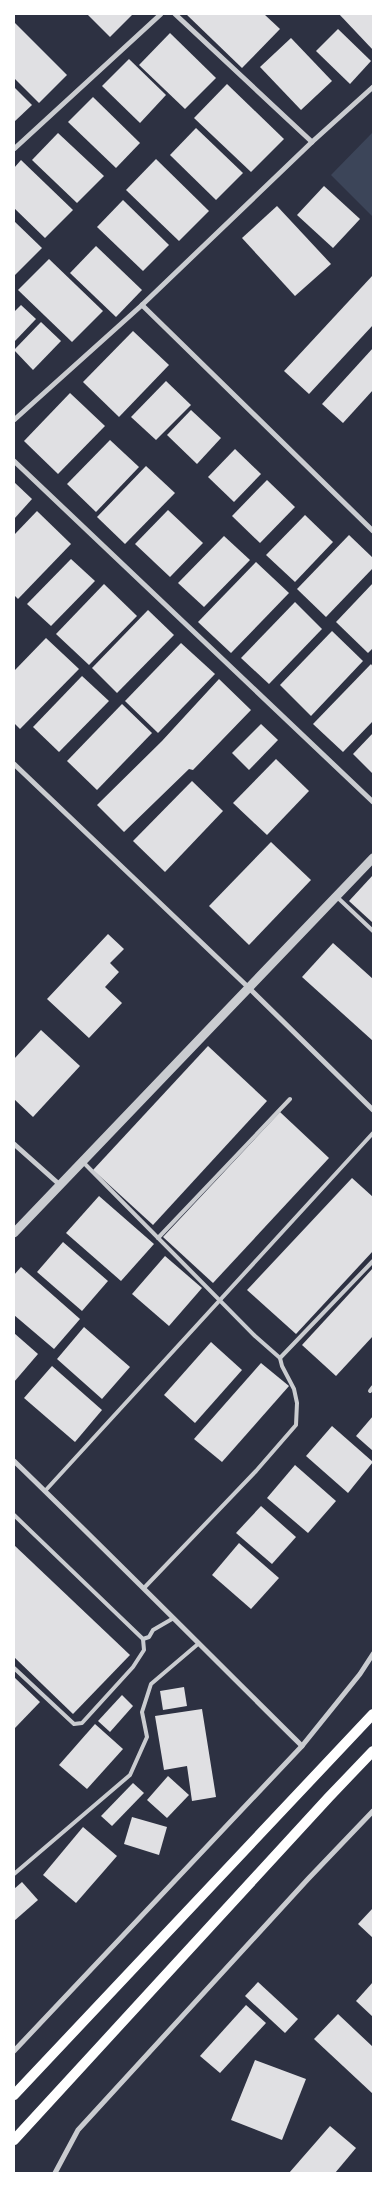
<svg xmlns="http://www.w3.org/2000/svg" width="387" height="2187" font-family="Overpass,sans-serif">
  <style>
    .green { fill: #3c4559 }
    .building { fill: #e0e0e3 }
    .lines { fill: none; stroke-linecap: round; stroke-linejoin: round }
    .service { stroke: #caccd0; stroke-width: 4 }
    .minor { stroke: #caccd0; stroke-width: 5 }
    .tertiary { stroke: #caccd0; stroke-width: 9 }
    .secondary { stroke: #fff; stroke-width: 10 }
  </style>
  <rect width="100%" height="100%" fill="#2d3142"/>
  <!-- green -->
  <path class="green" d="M373 132V217L331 175Z"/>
  <!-- building -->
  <g class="building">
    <path d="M87 14H133L110 37Z"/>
    <path d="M186 14H264L280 29 242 68Z"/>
    <path d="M339 14H373V50Z"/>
    <path d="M14 22 67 75 39 103 14 78Z"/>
    <path d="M338 29 371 61 350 84 316 51Z"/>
    <path d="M170 33 216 78 185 109 139 65Z"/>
    <path d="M291 38 332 81 301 110 260 67Z"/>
    <path d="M129 59 166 95 140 123 102 86Z"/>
    <path d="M227 84 284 139 251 172 194 118Z"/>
    <path d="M14 87 32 105 14 122Z"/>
    <path d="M93 97 140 143 116 168 68 122Z"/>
    <path d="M196 128 243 173 216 200 170 155Z"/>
    <path d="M58 133 104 176 77 203 32 160Z"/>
    <path d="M156 159 209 211 179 241 126 190Z"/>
    <path d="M21 160 73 210 45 238 14 208V168Z"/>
    <path d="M324 186 360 219 333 248 297 215Z"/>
    <path d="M123 200 169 245 143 271 97 227Z"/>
    <path d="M277 206 331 264 295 296 242 238Z"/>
    <path d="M14 221 42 248 14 276Z"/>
    <path d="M96 246 142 290 116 317 70 273Z"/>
    <path d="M49 259 103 311 72 342 18 290Z"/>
    <path d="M373 275V325L309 394 284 371Z"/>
    <path d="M21 305 36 319 14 342V312Z"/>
    <path d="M41 322 61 341 33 370 14 350Z"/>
    <path d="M133 331 169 365 119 417 83 382Z"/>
    <path d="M373 348V390L343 423 322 404Z"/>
    <path d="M166 381 191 405 156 440 131 417Z"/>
    <path d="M70 393 105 426 58 474 24 441Z"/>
    <path d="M191 410 221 438 197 464 167 435Z"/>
    <path d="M110 440 139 467 96 512 67 484Z"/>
    <path d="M235 449 261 474 234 502 208 477Z"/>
    <path d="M146 466 175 493 125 544 97 517Z"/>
    <path d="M267 480 295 507 260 543 232 516Z"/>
    <path d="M14 482 32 499 14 519Z"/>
    <path d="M168 510 203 543 170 577 135 544Z"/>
    <path d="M37 511 71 544 18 599 14 595V535Z"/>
    <path d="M305 515 333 542 295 582 266 555Z"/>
    <path d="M349 535 373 558V568L326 617 297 589Z"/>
    <path d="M224 536 250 560 204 607 178 583Z"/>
    <path d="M71 559 95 581 51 626 27 604Z"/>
    <path d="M256 562 289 593 231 653 198 622Z"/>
    <path d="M373 583V648L368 653 336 622Z"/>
    <path d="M104 584 137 616 89 665 56 634Z"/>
    <path d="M295 602 322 629 269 684 241 658Z"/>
    <path d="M148 610 174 635 117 693 92 668Z"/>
    <path d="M332 631 363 661 311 716 280 685Z"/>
    <path d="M46 638 79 669 20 729 14 723V671Z"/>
    <path d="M181 643 215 674 158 733 125 701Z"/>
    <path d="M371 664 373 667V721L343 752 313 724Z"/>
    <path d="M82 676 109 701 59 752 33 727Z"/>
    <path d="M219 679 251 710 193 770 189 769 124 832 97 805 162 741Z"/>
    <path d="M122 704 152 733 97 790 67 761Z"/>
    <path d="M261 724 278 740 249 770 232 753Z"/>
    <path d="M373 733V774L353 754Z"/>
    <path d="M276 759 309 791 267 835 233 803Z"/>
    <path d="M192 781 223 811 165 872 133 841Z"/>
    <path d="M271 842 311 880 249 945 209 906Z"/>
    <path d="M373 875V923L349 901Z"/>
    <path d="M108 934 124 949 110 963 119 972 105 987 122 1003 89 1038 47 999Z"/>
    <path d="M333 943 373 979V1041L302 977Z"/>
    <path d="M41 1030 80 1066 33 1117 14 1099V1059Z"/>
    <path d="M208 1046 267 1101 153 1225 93 1170Z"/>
    <path d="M280 1112 329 1158 213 1283 163 1237Z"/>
    <path d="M352 1178 373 1197V1251L296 1334 247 1290Z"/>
    <path d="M99 1196 154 1244 121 1281 66 1233Z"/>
    <path d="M63 1242 108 1281 82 1311 37 1272Z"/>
    <path d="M165 1256 202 1288 169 1326 132 1294Z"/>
    <path d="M21 1267 80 1319 54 1349 14 1315V1275Z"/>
    <path d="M373 1268V1336L336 1376 302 1345Z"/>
    <path d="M84 1327 130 1367 102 1399 57 1359Z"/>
    <path d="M14 1333 38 1354 14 1382Z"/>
    <path d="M211 1342 242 1370 195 1423 164 1395Z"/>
    <path d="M261 1363 289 1386 222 1462 194 1439Z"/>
    <path d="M52 1366 102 1410 75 1442 24 1398Z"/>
    <path d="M373 1416V1451L356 1436Z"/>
    <path d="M332 1426 373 1462 348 1493 306 1456Z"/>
    <path d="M295 1465 336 1501 308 1533 267 1498Z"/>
    <path d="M261 1506 296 1537 272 1564 236 1533Z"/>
    <path d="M239 1543 279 1578 251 1609 212 1575Z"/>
    <path d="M14 1545 130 1655 73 1714 14 1657Z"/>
    <path d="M14 1677 40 1702 14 1729Z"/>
    <path d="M184 1687 187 1706 163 1710 160 1691Z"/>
    <path d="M122 1695 133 1706 110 1732 98 1721Z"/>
    <path d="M202 1709 216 1797 192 1801 187 1766 164 1770 155 1716Z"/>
    <path d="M95 1724 123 1749 87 1789 59 1765Z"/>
    <path d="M168 1776 189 1795 167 1818 147 1800Z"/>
    <path d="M133 1783 144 1793 112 1826 101 1816Z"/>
    <path d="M132 1817 167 1827 159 1855 124 1844Z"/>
    <path d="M83 1827 117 1856 76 1903 43 1875Z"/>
    <path d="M22 1882 38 1900 14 1921V1889Z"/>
    <path d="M373 1908V1938L358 1924Z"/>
    <path d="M258 1982 298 2019 285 2033 245 1996Z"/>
    <path d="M373 1982V2017L356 2001Z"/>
    <path d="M246 2005 266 2023 220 2073 200 2056Z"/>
    <path d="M338 2014 373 2047V2094L314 2039Z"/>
    <path d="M255 2060 306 2079 282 2140 231 2120Z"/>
    <path d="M330 2126 356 2148 335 2173H289Z"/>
  </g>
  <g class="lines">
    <!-- service -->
    <g class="service">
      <path d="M337 897 373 931"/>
      <path d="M82 1161 255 1336 280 1358 282 1366 294 1389 297 1403 296 1425 256 1471 144 1588"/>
      <path d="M158 1238 290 1099"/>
      <path d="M280 1358 373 1261"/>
      <path d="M370 1391 373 1387"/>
      <path d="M45 1491 373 1133"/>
      <path d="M14 1515 143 1639 149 1637 153 1630 172 1619"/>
      <path d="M14 1668 74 1724 82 1723 133 1667 144 1650 143 1639"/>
      <path d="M14 1874 130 1775 147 1737 142 1712 151 1684 198 1644"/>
    </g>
    <!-- minor -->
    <g class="minor">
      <path d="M175 14 312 142"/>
      <path d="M14 149 161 14"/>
      <path d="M142 305 373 531"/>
      <path d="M14 420 142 305 312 142 373 87"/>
      <path d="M14 461 373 802"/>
      <path d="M14 764 249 988 373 1110"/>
      <path d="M14 1144 60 1185"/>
      <path d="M14 1461C111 1555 206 1651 302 1746"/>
      <path d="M14 2051 302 1746 360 1674 373 1654"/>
      <path d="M55 2173 78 2130 308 1879 373 1811"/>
    </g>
    <!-- tertiary -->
    <path class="tertiary" d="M14 1233 373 858"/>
    <!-- secondary -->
    <g class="secondary">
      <path d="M14 2095 373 1714"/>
      <path d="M14 2140 329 1797 373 1751"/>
    </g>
  </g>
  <!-- border -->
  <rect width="387" height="2187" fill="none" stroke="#ffffff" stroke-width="30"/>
</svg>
